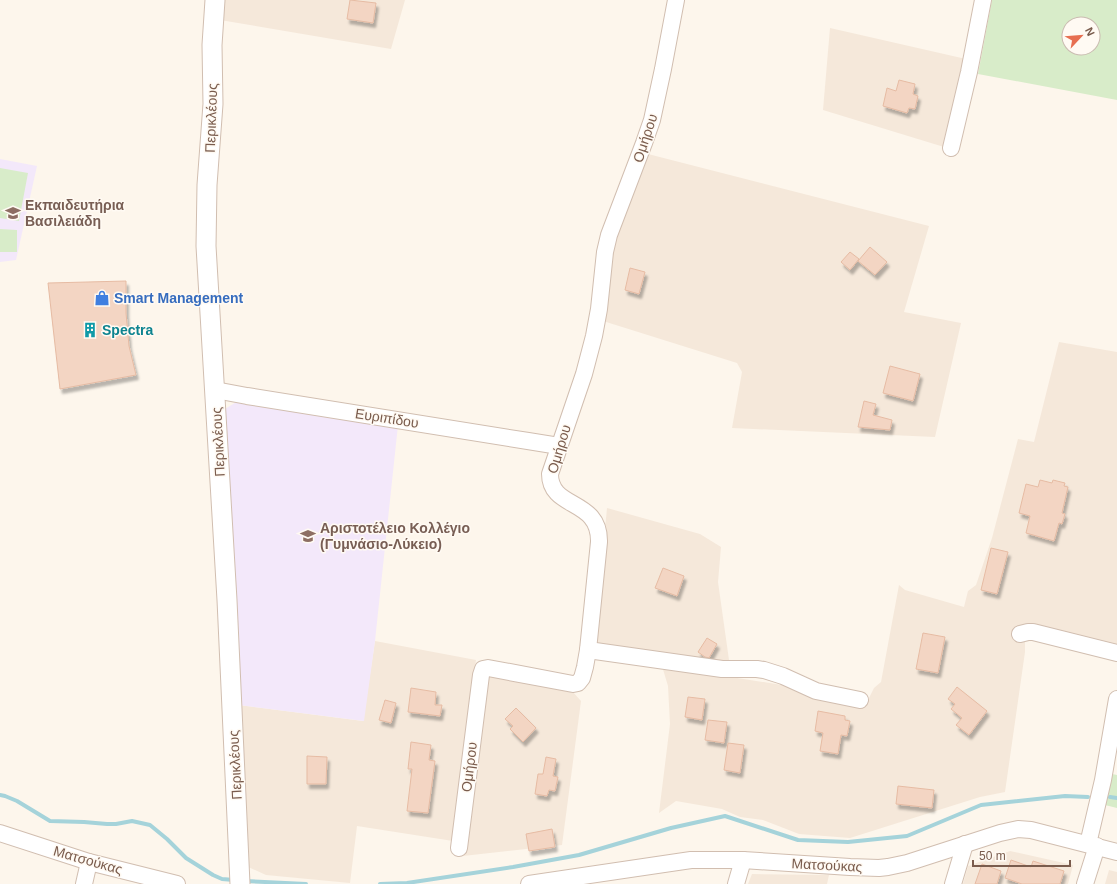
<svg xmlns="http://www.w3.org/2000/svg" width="1117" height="884" font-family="Arial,sans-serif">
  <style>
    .residential { fill: #f5e8da }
    .education { fill: #f3e8fa }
    .green { fill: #d8ecc9; fill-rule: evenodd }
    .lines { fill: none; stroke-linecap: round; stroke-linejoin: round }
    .stream { stroke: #a5d3da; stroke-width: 4 }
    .building { fill: #f3d5c3; stroke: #e6bba3; filter: url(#shadow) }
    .minor-casing { stroke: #d1beb0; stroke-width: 18 }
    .tertiary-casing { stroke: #d1beb0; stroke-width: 21 }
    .minor { stroke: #fff; stroke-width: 16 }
    .tertiary { stroke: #fff; stroke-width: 19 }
    .labels { text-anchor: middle; stroke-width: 3; stroke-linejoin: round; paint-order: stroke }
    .street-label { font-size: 14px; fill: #7a5c4d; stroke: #fffaf3 }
    .education-label { font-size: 14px; font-weight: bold; fill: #785e54; stroke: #fffaf3; text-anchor: start }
    .shop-label { font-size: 14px; font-weight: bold; fill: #366cbe; stroke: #fffaf3; text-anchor: start }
    .culture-label { font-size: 14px; font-weight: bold; fill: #0d838f; stroke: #fffaf3; text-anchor: start }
  </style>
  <defs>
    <filter id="shadow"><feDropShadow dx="2.5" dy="4.5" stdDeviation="1" flood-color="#0004"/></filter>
  </defs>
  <rect width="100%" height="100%" fill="#fdf6ec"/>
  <!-- residential -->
  <g class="residential">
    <path d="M222 0H405L391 49 220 20Z"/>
    <path d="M830 28 966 59 944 147 823 110Z"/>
    <path d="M648 154 929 226 904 312 961 323 935 437 732 428 742 372 737 363 603 321 610 250Z"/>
    <path d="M1059 342 1117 352V648L1026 624 1017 627 1025 640V652L1005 792 980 797 850 838 799 834 763 820 740 817 722 809 676 801 659 813 670 724 668 686 662 666 788 686 830 701 864 708 874 688 881 682 899 585 905 590 964 607 968 591 976 585 992 538 1018 439 1034 442Z"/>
    <path d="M607 508 700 534 721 547 718 582 729 660 714 664 594 645Z"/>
    <path d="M375 641 476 660 453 841 357 826 350 883 266 875 246 866 239 705 363 721Z"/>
    <path d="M491 674 572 691 581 701 562 845 463 856 485 676Z"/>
    <path d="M1010 851 1073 865 1068 884H963L968 866Z"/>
    <path d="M1109 870 1117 872V884H1105Z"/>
    <path d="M752 874 829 875 827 884H748Z"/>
  </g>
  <!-- education -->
  <g class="education">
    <path d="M0 159 37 166 16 260 0 262Z"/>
    <path d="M238 401 398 425 375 641 364 721 239 705 225 409Z"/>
  </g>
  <!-- green -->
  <g class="green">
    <path d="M992 0H1117V100L978 74ZM1069 24H1093V48H1069Z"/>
    <path d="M0 168 28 173 19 221 0 218Z"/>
    <path d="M0 229 17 230V252H0Z"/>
    <path d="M1112 774 1117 775V808L1105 805Z"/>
  </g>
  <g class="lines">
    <!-- stream -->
    <g class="stream">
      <path d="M0 795 5 796 17 801 50 821 84 822 107 824H116L132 821 150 825 167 839 186 858 213 875 222 879 234 880"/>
      <path d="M1110 797 1117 798"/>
      <path d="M245 881 306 884"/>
      <path d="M380 884 407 883 513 867 579 855 671 828 725 816 798 840 848 842 907 836 981 805 1065 796 1088 797"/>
    </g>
  </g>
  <!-- building -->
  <g class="building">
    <path d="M350 0 376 3 373 23 347 19Z"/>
    <path d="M899 80 915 84 913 94 918 96 915 109 909 108 907 113 883 106 887 88 896 91Z"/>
    <path d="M870 247 887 262 875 275 858 261Z"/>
    <path d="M850 252 859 259 850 270 841 262Z"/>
    <path d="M630 268 645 272 639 294 625 290Z"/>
    <path d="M126 281V313L129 346 136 375 60 389 48 283Z"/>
    <path d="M890 366 920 374 913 401 883 393Z"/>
    <path d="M864 401 876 404 873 415 892 420 890 430 858 427Z"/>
    <path d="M1040 480 1052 483 1053 480 1065 483 1064 486 1068 487 1062 513 1065 514 1062 524 1059 523 1054 541 1026 533 1030 516 1019 513 1026 484 1038 487Z"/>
    <path d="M991 548 1008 552 997 594 981 590Z"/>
    <path d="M663 568 684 576 677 596 655 588Z"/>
    <path d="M923 633 945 637 938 673 916 669Z"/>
    <path d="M707 638 717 644 709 658 705 657 698 652Z"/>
    <path d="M957 687 987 711 969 735 956 725 962 718 951 709 955 704 948 699Z"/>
    <path d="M411 688 436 692 435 705H442L440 716 408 712Z"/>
    <path d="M688 697 705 699 702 720 685 717Z"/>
    <path d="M385 700 396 703 391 723 379 720Z"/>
    <path d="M516 708 536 728 523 742 510 729 513 726 505 719Z"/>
    <path d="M818 711 845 716V720L850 721 847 736 841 735 838 754 820 751 823 733 815 731Z"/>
    <path d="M708 720 727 722 724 743 705 740Z"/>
    <path d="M411 742 431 745 429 760 435 761 428 813 407 811 412 769H408Z"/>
    <path d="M728 743 744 745 740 773 724 770Z"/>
    <path d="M307 756 327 757 326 784H307Z"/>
    <path d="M546 757 556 759 553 776 558 777 555 791 549 790 547 796 535 794 538 774H543Z"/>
    <path d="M898 786 934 790 932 808 896 804Z"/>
    <path d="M552 829 555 847 529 851 526 834Z"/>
    <path d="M1011 860 1031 867 1033 861 1064 871 1060 884H1022L1005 878Z"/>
    <path d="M982 864 1001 871 997 884H975Z"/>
  </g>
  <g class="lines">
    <!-- minor casing -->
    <g class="minor-casing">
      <g id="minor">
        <path d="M951 148 969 72 983 0"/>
        <path d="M215 390 247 396 528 441 559 446"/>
        <path d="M1020 634 1028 632H1033L1117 653"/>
        <path d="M588 650 722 669H757L764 670 783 676 816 691 860 700"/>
        <path d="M0 833 89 862 177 884"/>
        <path d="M1088 844 1103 780 1117 699"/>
        <path d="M459 848 481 675 483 669 488 668 573 684 578 683 582 678 585 667 588 650 599 542C600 498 550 510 550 474L584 374 594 336 599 309 605 252 609 235 644 143 652 120 663 69 676 0"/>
        <path d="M84 884 89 862"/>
        <path d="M529 884 691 860H743L850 867 879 868 888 867 907 863 1000 833 1018 829 1031 830 1117 852"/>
        <path d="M736 884 743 860"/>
        <path d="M953 884 965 844"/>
        <path d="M1085 884 1097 846"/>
      </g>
    </g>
    <!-- tertiary casing -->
    <g class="tertiary-casing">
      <path id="tertiary" d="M215 0 212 45 213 104 207 185 206 246 227 600 240 884"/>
    </g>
    <!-- minor -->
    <use href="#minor" class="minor"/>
    <!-- tertiary -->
    <use href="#tertiary" class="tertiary"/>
  </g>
  <!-- icons -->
  <defs>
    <g id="school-bare" transform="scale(1.2)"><path d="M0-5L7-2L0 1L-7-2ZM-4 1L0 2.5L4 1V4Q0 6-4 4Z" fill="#8d6e63" stroke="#fffaf3" stroke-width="2.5" paint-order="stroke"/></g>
    <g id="shop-bare" transform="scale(1.2)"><path d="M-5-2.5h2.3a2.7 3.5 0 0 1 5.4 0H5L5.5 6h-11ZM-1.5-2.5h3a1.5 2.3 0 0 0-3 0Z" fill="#3f7fe0" stroke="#fffaf3" stroke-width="2.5" paint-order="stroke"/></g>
    <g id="building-bare" transform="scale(1.2)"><path d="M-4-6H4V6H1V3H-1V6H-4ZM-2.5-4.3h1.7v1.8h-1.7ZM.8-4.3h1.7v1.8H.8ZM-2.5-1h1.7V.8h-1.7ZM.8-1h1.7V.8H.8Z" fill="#0f9aa8" stroke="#fffaf3" stroke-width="2.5" paint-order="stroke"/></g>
  </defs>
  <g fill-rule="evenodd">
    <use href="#school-bare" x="13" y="213"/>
    <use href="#shop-bare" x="102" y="298"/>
    <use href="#building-bare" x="90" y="330"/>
    <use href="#school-bare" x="308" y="536"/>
  </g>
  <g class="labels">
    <!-- street labels -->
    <g class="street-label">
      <text transform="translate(211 118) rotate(-88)" y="5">Περικλέους</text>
      <text transform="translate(645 138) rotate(-72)" y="5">Ομήρου</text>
      <text transform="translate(387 418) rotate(9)" y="5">Ευριπίδου</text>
      <text transform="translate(218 442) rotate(-93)" y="5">Περικλέους</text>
      <text transform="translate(559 449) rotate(-73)" y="5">Ομήρου</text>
      <text transform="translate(235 765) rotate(-93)" y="5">Περικλέους</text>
      <text transform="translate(469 767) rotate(-83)" y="5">Ομήρου</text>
      <text transform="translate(88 860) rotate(16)" y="5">Ματσούκας</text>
      <text transform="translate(827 865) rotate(3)" y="5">Ματσούκας</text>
    </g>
    <!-- education labels -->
    <g class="education-label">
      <text x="25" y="210">Εκπαιδευτήρια<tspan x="25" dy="16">Βασιλειάδη</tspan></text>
      <text x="320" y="533">Αριστοτέλειο Κολλέγιο<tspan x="320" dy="16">(Γυμνάσιο-Λύκειο)</tspan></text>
    </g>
    <!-- shop labels -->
    <g class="shop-label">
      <text x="114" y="303">Smart Management</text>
    </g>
    <!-- culture labels -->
    <g class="culture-label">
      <text x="102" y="335">Spectra</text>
    </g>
  </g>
  <!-- north arrow -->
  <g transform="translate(1081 36) rotate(64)"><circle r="19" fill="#fffaf3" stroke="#cabbb1"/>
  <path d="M0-3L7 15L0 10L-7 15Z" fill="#e76f51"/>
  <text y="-6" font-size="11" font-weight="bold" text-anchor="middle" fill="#7a5c4d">N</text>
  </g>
  <!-- scale -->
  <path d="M973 860v6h97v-6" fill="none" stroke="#7a5c4d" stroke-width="2"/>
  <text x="979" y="860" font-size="12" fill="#7a5c4d" stroke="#fffaf3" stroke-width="3" paint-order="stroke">50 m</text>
</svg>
